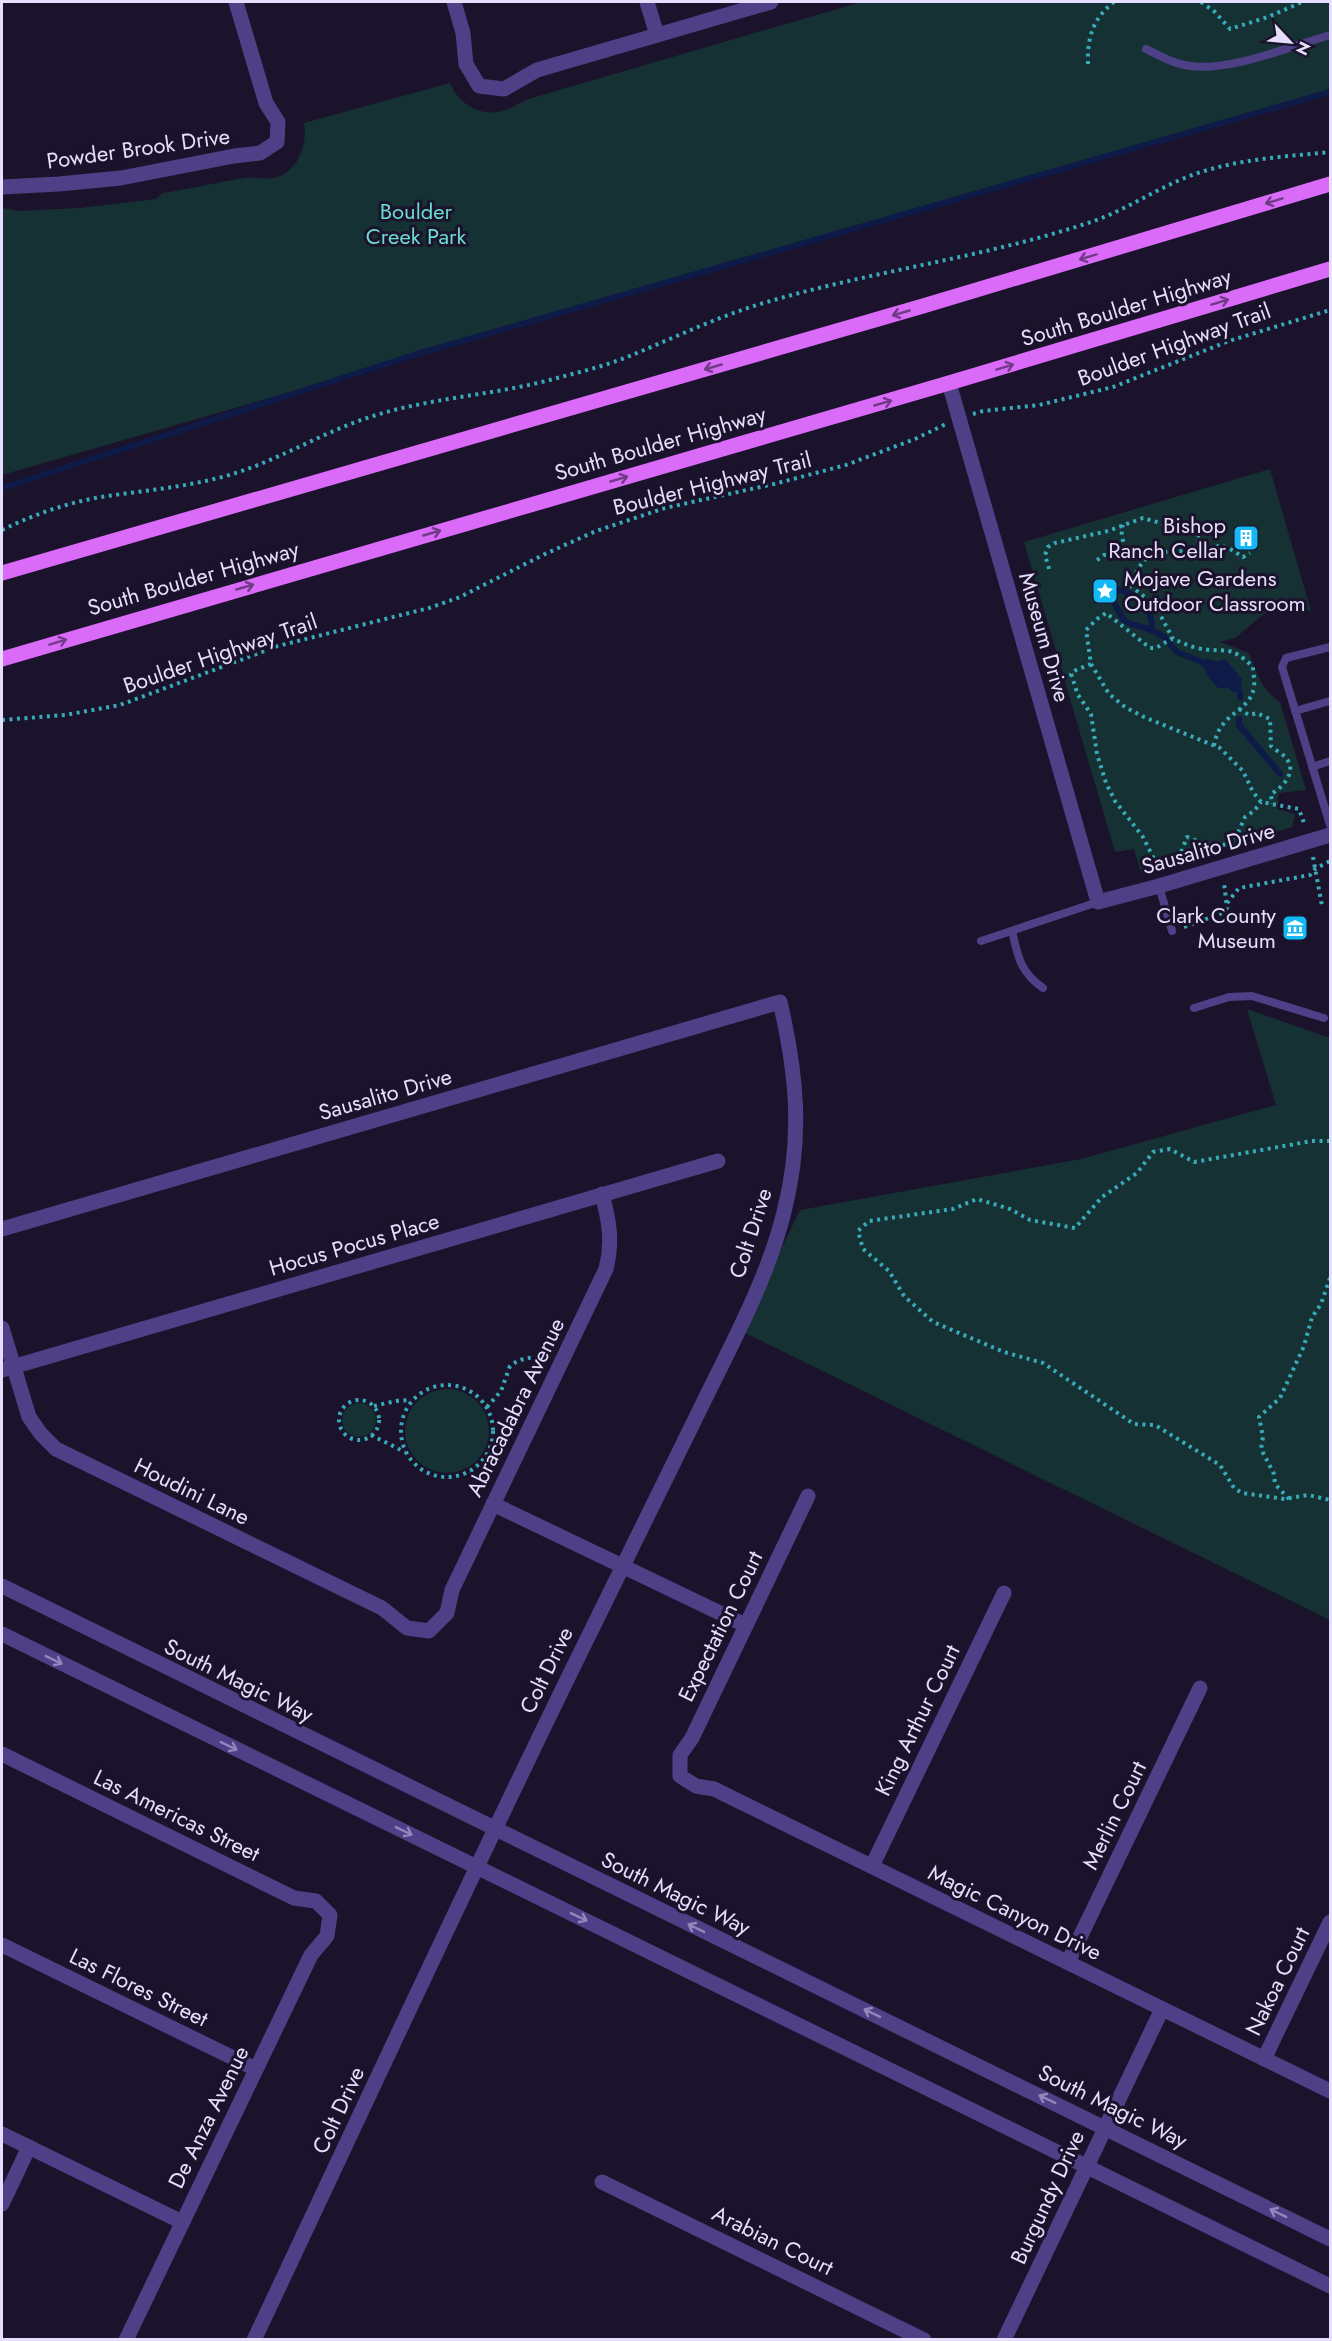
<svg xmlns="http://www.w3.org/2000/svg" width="1332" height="2341" font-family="Jost,sans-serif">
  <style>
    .green { fill: #163134 }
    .water { fill: #0e1a48 }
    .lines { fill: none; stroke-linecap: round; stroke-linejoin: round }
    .stream { stroke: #0e1a48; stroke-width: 6 }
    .path { stroke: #37abb8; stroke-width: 4; stroke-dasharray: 3 4.5; stroke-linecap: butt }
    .service { stroke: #4e4087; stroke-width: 8 }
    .minor { stroke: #4e4087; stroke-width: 15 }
    .tertiary { stroke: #4e4087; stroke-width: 15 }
    .primary { stroke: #da6af8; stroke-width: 15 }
    .oneway { stroke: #713a87 }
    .oneway2 { stroke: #9287bc }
    .labels { text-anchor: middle; stroke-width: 6; stroke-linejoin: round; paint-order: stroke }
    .street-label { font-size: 22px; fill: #e6defd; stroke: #1b122b }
    .park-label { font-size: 22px; fill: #6bdcd2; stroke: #1b122b }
    .poi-label { font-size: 22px; fill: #e6defd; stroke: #1b122b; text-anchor: end }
  </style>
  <rect width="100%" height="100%" fill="#1b122b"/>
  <!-- green -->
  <g class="green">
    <path d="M861 2H1330V93L2 475V208L19 211 80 208 156 199 163 193C190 189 218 182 245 178 255 176 264 180 273 178 297 174 308 145 304 123L450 83C459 105 482 118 505 110 515 107 522 101 532 98Z"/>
    <path d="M1270 469 1311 611 1275 605 1235 638 1220 642 1249 653C1256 673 1262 690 1280 702L1306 790 1279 793 1277 809 1295 814 1292 827 1222 848 1215 844 1192 851 1195 858 1141 873 1134 849 1115 852 1024 542Z"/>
    <path d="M1247 1009 1330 1038V1620L741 1331 800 1210 1081 1159 1276 1105Z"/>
    <circle cx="447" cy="1431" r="42"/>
    <circle cx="359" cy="1420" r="17"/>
  </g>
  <!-- water -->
  <path class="water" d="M1208 659 1216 662 1225 659 1242 679 1240 692H1233L1228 688H1218L1210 679 1200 661Z"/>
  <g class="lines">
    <!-- stream -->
    <g class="stream">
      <path d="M2 488 417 354 1330 92"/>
      <path d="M1116 589C1138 594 1153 606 1152 630"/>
      <path d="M1112 599 1124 620 1131 624 1152 630 1164 637 1177 652 1200 661 1205 664"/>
      <path d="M1235 688 1240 692V698"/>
      <path d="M1239 719V725L1280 774"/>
    </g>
    <!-- path -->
    <g class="path">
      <path d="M1201 2 1215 12 1230 29 1268 17 1302 2"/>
      <path d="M1088 64C1087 38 1093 18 1114 2"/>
      <path d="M973 414 983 411 1039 405 1113 387 1229 341 1330 310"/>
      <path d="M2 530C33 515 66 503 101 497 140 491 179 488 218 478 272 465 319 433 373 416 433 397 497 395 557 378 584 371 612 364 637 353 680 335 722 315 767 302 872 271 981 258 1085 224 1121 213 1152 191 1187 177 1233 159 1282 157 1330 152"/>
      <path d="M1193 550 1203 556 1210 557 1218 546 1227 547 1243 557 1250 553"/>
      <path d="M1097 560 1104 555H1110L1123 551C1126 542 1119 538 1123 525"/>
      <path d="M1049 569 1045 555 1048 547 1055 543 1108 531 1143 518 1195 533 1201 537 1193 550C1171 554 1151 546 1138 569 1135 575 1132 581 1132 587L1155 605 1173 639"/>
      <path d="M1091 664 1076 670 1071 674 1078 695 1091 714 1097 754 1106 783 1115 801 1143 837 1156 863 1172 860 1180 855 1187 837 1206 844 1223 845 1234 842 1245 817 1254 811 1261 802"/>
      <path d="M1239 709 1249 715 1257 713 1270 719 1271 746C1275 750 1282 753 1286 758 1298 772 1282 788 1271 794L1272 804"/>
      <path d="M2 720 65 715 120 705 278 646 429 608 460 597 545 554 596 531 665 508 774 484 846 465 915 439 946 424"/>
      <path d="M1214 746C1219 711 1251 713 1254 686 1255 680 1253 673 1253 667 1229 643 1225 654 1197 648 1188 646 1180 641 1171 639L1156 648H1150L1106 613 1097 619 1086 630 1091 664 1109 694 1125 707 1144 717 1220 748 1243 771 1253 792 1261 802 1299 809 1305 826"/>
      <path d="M1313 857 1322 906"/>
      <path d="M1227 903 1239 888 1310 875 1315 869 1330 861"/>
      <path d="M1184 927 1220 914 1227 908 1224 883"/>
      <path d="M1330 1141H1312L1194 1162 1170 1149 1153 1152 1137 1173 1102 1197 1075 1228 1030 1220 1010 1209 977 1199 953 1209 869 1221 858 1231 863 1249 889 1271 904 1296 933 1322 1004 1352 1043 1363 1134 1424 1155 1425 1220 1465 1234 1488 1242 1493 1285 1499 1308 1495 1330 1500"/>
      <circle cx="447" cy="1431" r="46"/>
      <circle cx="359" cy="1420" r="20"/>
      <path d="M374 1406 396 1401 411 1400"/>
      <path d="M487 1407 501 1391 510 1366C521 1358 530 1356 543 1359"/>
      <path d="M371 1435 405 1452"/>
      <path d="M470 1472 485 1479"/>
      <path d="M1289 1499 1275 1484 1274 1474 1261 1449 1263 1437 1259 1417 1280 1398 1304 1346 1312 1317 1321 1304 1330 1278"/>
    </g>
    <!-- service -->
    <g class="service">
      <path d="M1146 49C1160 56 1174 64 1190 66 1232 71 1289 47 1330 35"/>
      <path d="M1330 647 1286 658 1282 667 1330 825"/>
      <path d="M1295 711 1330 701"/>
      <path d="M1312 767 1330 761"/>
      <path d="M1159 886 1172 931"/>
      <path d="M1012 931C1018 957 1020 972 1043 988"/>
      <path d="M981 941 1098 902"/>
      <path d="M1194 1008 1229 997 1252 996 1324 1018"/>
    </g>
    <!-- minor -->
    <g class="minor">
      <path d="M454 2 463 33 466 64 479 86 504 89 537 70 771 2"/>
      <path d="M647 2 657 35"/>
      <path d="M2 187 59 184 121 178 234 156 260 153 277 142 278 122 266 103 236 2"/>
      <path d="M949 383 1098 902 1159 886 1330 835"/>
      <path d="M2 1229 780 1002C797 1075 803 1138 784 1212 768 1277 734 1340 704 1401 666 1477 629 1554 591 1631 475 1866 366 2103 254 2340"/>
      <path d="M2 1328 29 1417 41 1434 56 1449 382 1608 407 1628 429 1631 447 1613 452 1590 606 1269C613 1242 609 1220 602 1194"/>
      <path d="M2 1370 718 1161"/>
      <path d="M808 1496 692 1738 680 1755V1776L696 1786 714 1789 1330 2091"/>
      <path d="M493 1504 745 1625"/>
      <path d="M2 1754 294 1898 316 1901 330 1915 327 1936 311 1955 126 2340"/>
      <path d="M872 1866 1004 1593"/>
      <path d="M2 1945 256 2069"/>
      <path d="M1068 1962 1200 1688"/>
      <path d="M1264 2059 1330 1922"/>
      <path d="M2 2134 182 2222"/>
      <path d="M602 2182 924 2340"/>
      <path d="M2 2204 29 2147"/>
      <path d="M1004 2340 1162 2009"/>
    </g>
    <!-- tertiary -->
    <g class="tertiary">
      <path d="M2 1586 1330 2239"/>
      <path d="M2 1634 1330 2286"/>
    </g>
    <!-- primary -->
    <g class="primary">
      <path d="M2 573 923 306 1330 184"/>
      <path d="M2 659 949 383 1330 269"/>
    </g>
  </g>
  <!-- one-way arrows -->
  <defs><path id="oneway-shaft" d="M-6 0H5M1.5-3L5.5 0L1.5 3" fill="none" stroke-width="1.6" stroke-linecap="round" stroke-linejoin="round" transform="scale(1.5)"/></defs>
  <g class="oneway">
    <use href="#oneway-shaft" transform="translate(1274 201) rotate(163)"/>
    <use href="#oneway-shaft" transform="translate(1088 257) rotate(163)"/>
    <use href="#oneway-shaft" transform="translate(1220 302) rotate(-17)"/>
    <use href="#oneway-shaft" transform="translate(901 313) rotate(164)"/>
    <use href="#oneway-shaft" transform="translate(713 367) rotate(164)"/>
    <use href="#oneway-shaft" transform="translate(1005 367) rotate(-17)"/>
    <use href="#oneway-shaft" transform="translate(883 403) rotate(-16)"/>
    <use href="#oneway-shaft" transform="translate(619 479) rotate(-16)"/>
    <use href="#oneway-shaft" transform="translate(432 533) rotate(-16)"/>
    <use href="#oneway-shaft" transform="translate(245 587) rotate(-16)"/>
    <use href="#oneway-shaft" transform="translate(58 642) rotate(-17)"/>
  </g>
  <g class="oneway2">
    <use href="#oneway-shaft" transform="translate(54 1660) rotate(26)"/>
    <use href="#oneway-shaft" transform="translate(229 1746) rotate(26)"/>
    <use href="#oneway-shaft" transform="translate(404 1831) rotate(26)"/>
    <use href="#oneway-shaft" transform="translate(579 1917) rotate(26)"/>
    <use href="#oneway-shaft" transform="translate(696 1928) rotate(-154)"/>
    <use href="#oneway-shaft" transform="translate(872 2013) rotate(-154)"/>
    <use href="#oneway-shaft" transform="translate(1047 2099) rotate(-154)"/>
    <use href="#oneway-shaft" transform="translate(1278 2213) rotate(-154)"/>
  </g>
  <!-- icons -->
  <defs>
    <g id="building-square" transform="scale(1.35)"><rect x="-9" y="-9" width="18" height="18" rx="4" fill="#13b9f4" stroke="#1b122b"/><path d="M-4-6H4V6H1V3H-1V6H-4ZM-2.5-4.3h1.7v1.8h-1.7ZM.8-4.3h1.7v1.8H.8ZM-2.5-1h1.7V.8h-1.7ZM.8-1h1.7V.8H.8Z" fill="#fff"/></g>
    <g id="sight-square" transform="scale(1.35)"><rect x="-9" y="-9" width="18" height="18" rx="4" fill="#13b9f4" stroke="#1b122b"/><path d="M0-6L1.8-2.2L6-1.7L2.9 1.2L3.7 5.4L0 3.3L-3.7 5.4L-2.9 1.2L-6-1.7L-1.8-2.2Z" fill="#fff"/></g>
    <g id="museum-square" transform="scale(1.35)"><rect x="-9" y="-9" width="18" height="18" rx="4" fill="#13b9f4" stroke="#1b122b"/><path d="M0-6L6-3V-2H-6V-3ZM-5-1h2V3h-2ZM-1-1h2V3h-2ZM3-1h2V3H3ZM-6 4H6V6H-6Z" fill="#fff"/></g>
  </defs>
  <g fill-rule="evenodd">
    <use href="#building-square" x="1246" y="538"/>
    <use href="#sight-square" x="1105" y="591"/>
    <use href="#museum-square" x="1295" y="928"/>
  </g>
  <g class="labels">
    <!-- street labels -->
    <g class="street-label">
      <text transform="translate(138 148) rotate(-8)" y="8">Powder Brook Drive</text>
      <text transform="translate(1126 307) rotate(-17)" y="8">South Boulder Highway</text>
      <text transform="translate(1174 344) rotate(-20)" y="8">Boulder Highway Trail</text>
      <text transform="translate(660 443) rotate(-16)" y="8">South Boulder Highway</text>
      <text transform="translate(712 483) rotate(-14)" y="8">Boulder Highway Trail</text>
      <text transform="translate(193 578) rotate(-16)" y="8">South Boulder Highway</text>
      <text transform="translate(1045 637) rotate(74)" y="8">Museum Drive</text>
      <text transform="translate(220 653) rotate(-19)" y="8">Boulder Highway Trail</text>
      <text transform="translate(1208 848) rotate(-16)" y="8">Sausalito Drive</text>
      <text transform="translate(385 1094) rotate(-16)" y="8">Sausalito Drive</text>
      <text transform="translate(750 1233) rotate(-72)" y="8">Colt Drive</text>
      <text transform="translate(354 1244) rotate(-16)" y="8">Hocus Pocus Place</text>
      <text transform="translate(515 1407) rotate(-64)" y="8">Abracadabra Avenue</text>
      <text transform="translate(192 1491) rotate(26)" y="8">Houdini Lane</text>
      <text transform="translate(720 1626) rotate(-64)" y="8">Expectation Court</text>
      <text transform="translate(546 1670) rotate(-64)" y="8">Colt Drive</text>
      <text transform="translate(239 1680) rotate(26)" y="8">South Magic Way</text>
      <text transform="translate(917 1720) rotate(-64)" y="8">King Arthur Court</text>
      <text transform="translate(177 1815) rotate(26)" y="8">Las Americas Street</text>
      <text transform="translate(1114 1815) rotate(-64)" y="8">Merlin Court</text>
      <text transform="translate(676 1893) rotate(26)" y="8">South Magic Way</text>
      <text transform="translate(1015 1912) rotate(26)" y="8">Magic Canyon Drive</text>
      <text transform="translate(1277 1981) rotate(-64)" y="8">Nakoa Court</text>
      <text transform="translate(139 1987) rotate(26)" y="8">Las Flores Street</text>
      <text transform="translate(1113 2106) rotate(26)" y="8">South Magic Way</text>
      <text transform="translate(338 2110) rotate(-65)" y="8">Colt Drive</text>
      <text transform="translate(208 2117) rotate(-64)" y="8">De Anza Avenue</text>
      <text transform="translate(1047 2197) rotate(-65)" y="8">Burgundy Drive</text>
      <text transform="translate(773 2240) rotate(26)" y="8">Arabian Court</text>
    </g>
    <!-- park labels -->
    <g class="park-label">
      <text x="416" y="219">Boulder<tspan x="416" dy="25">Creek Park</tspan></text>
    </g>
    <!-- poi labels -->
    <g class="poi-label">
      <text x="1226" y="533">Bishop<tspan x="1226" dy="25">Ranch Cellar</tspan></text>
      <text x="1124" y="586" text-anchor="start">Mojave Gardens<tspan x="1124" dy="25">Outdoor Classroom</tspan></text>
      <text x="1276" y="923">Clark County<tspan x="1276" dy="25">Museum</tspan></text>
    </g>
  </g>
  <!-- border -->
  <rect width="1332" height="2341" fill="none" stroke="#e6defd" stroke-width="6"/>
  <!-- north arrow -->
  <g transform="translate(1290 42) rotate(116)" stroke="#1b122b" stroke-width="4.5" paint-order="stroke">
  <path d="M0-4.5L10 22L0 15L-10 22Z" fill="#e6defd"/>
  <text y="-9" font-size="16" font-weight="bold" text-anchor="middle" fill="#e6defd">N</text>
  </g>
</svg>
